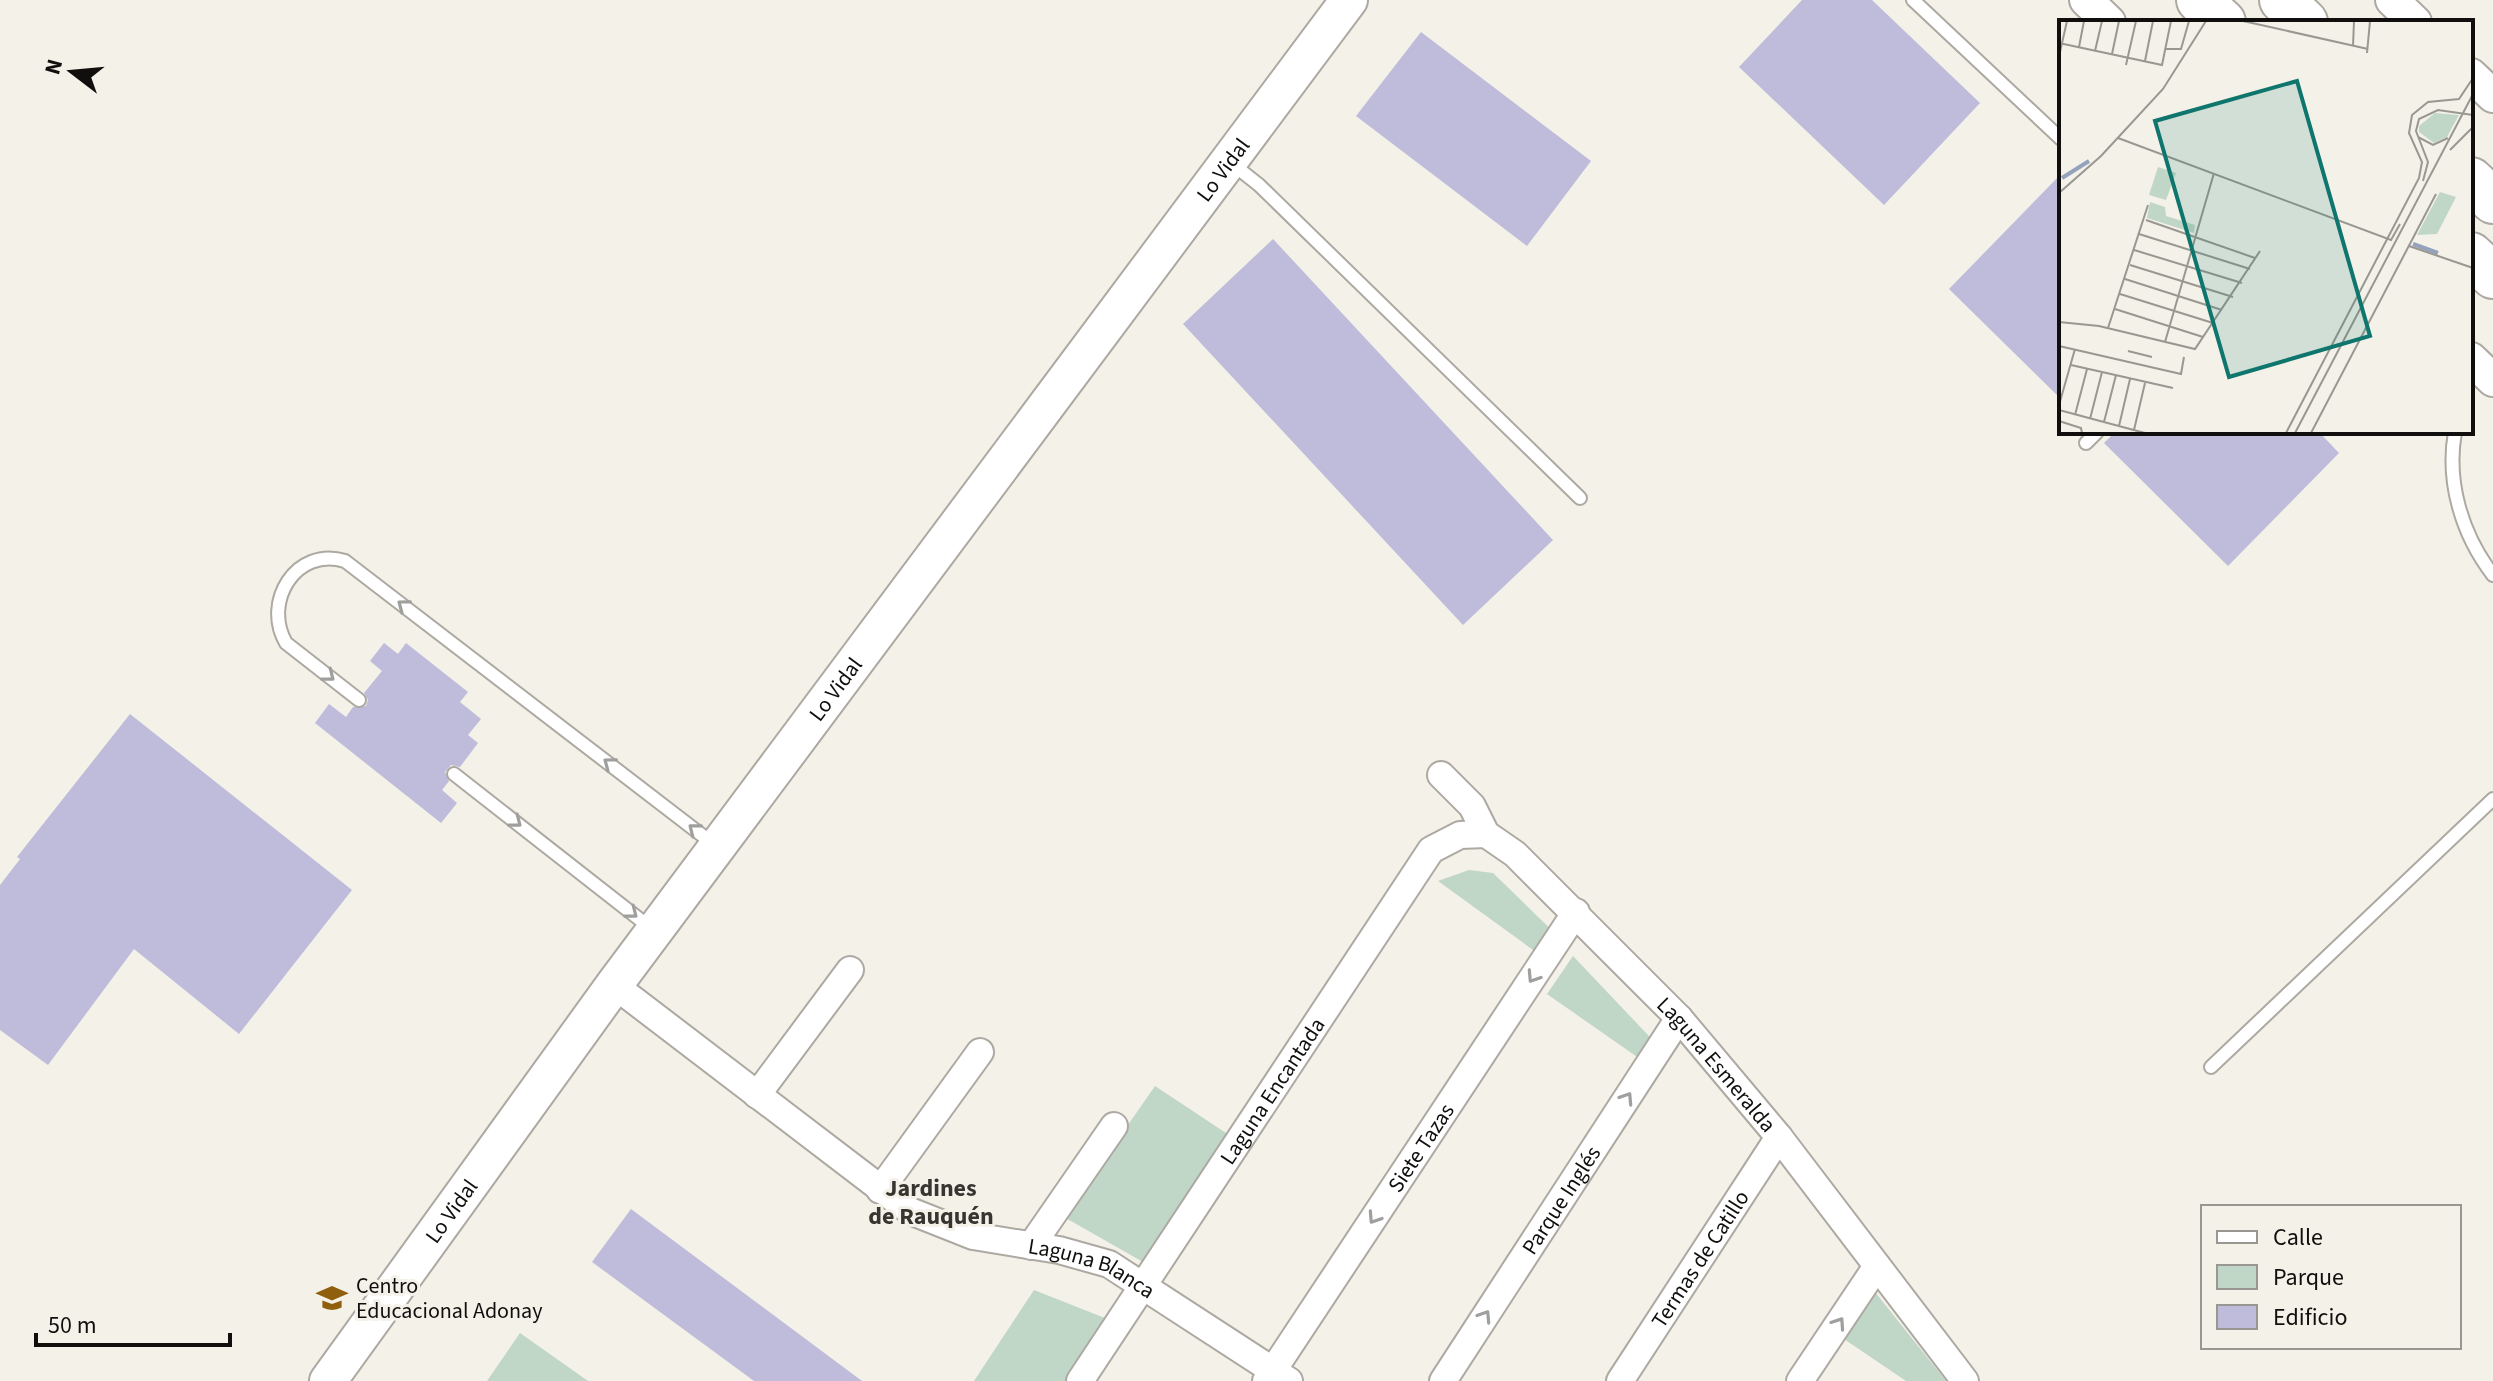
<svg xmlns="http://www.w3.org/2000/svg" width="2493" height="1381" font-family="'Source Sans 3',sans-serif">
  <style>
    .green { fill: #c0d6c6 }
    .building { fill: #bebcda }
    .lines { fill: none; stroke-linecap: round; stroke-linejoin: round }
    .service-casing { stroke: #ada9a2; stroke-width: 16 }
    .minor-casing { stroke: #ada9a2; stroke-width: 30 }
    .tertiary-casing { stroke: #ada9a2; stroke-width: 36 }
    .secondary-casing { stroke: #ada9a2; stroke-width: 40 }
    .motorway-casing { stroke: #ada9a2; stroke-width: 48 }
    .service { stroke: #fff; stroke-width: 12 }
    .minor { stroke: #fff; stroke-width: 26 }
    .tertiary { stroke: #fff; stroke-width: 32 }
    .secondary { stroke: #fff; stroke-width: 36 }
    .motorway { stroke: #fff; stroke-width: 44 }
    .oneway { stroke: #9f9f9e }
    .labels { text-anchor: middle; stroke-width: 6; stroke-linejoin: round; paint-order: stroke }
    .street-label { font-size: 22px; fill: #100f0d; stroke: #f4f1e9 }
    .poi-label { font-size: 22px; fill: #100f0d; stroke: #f4f1e9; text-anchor: start }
    .neighbourhood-label { font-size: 24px; font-weight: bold; fill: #383530; stroke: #f4f1e9 }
    .inset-river { fill: none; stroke: #94a2bd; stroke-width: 4 }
    .inset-road { fill: none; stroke: #999791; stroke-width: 2 }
    .view { fill: #0f766e; fill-opacity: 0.15; stroke: #0f766e; stroke-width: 4 }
    .inset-edge { fill: none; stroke: #100f0d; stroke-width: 4 }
  </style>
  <rect width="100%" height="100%" fill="#f4f1e9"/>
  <!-- green -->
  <g class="green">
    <path d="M1469 870 1493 873 1565 943 1551 963 1438 881Z"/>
    <path d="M1573 956 1665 1053 1653 1068 1547 994Z"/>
    <path d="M1155 1086 1229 1135 1143 1262 1064 1217Z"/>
    <path d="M1034 1290 1110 1320 1068 1381H974Z"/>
    <path d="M1875 1292 1946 1381H1906L1844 1339Z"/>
    <path d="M520 1333 588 1381H487Z"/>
  </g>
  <!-- building -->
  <g class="building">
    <path d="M1802 0H1872L1980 103 1884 205 1739 67Z"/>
    <path d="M1421 32 1591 161 1527 246 1356 116Z"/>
    <path d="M2061 174V399L1949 289Z"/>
    <path d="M1273 239 1553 540 1463 625 1183 324Z"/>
    <path d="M2115 432H2319L2339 453 2228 566 2104 443Z"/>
    <path d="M384 643 398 654 406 643 468 692 460 702 481 719 468 735 478 743 460 767 451 765 445 772 449 781 442 790 457 803 441 823 315 723 329 704 346 717 353 707 366 706 368 700 364 693 382 671 370 661Z"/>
    <path d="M130 714 352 890 239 1034 134 949 48 1065 0 1030V885L20 859 17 857Z"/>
    <path d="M631 1209 862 1381H754L592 1262Z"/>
  </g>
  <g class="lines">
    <!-- service casing -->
    <g class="service-casing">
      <g id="service">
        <path d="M1913 0 2061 139"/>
        <path d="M1230 162 1259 185 1580 498"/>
        <path d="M2455 432C2446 482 2462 535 2493 575"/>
        <path d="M2086 443 2097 432"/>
        <path d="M359 700 286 643C262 602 296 546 345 561L716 846"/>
        <path d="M454 774 652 929"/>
        <path d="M2211 1067 2493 799"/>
      </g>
    </g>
    <!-- minor casing -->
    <g class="minor-casing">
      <g id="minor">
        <path id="s1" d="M1441 775 1472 806 1486 834 1515 854 1679 1018 1779 1137 1965 1381"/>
        <path id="s2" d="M614 985 910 1211 973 1236 1059 1250 1109 1264 1289 1381"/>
        <path d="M757 1095 850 970"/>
        <path d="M880 1190 980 1052"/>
        <path d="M1031 1246 1114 1126"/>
        <path id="s3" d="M1080 1381 1431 850 1460 835 1486 834"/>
        <path id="s4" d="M1266 1381 1576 912"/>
        <path id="s5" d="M1443 1381 1679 1018"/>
        <path id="s6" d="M1620 1381 1779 1137"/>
        <path d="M1800 1381 1877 1266"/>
      </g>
    </g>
    <!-- tertiary casing -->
    <g class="tertiary-casing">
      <g id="tertiary">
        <path d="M2086 0 2109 22"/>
        <path d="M2392 0 2415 22"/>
        <path d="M2471 75 2493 96"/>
        <path d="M2471 359 2493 380"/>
      </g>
    </g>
    <!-- secondary casing -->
    <g class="secondary-casing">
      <g id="secondary">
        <path id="s7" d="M328 1381 614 985 1349 0"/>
      </g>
    </g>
    <!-- motorway casing -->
    <g class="motorway-casing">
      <g id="motorway">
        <path d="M2199 0 2223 22"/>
        <path d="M2282 0 2305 22"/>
        <path d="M2471 180 2493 201"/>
        <path d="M2471 255 2493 276"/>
      </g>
    </g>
    <!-- service -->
    <use href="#service" class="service"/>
    <!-- minor -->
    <use href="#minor" class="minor"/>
    <!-- tertiary -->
    <use href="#tertiary" class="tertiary"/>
    <!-- secondary -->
    <use href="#secondary" class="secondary"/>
    <!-- motorway -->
    <use href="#motorway" class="motorway"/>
  </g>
  <!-- one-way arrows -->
  <defs><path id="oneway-chevron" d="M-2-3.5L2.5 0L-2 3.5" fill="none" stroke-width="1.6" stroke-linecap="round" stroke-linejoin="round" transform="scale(2)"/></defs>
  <g class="oneway">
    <use href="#oneway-chevron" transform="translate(403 605) rotate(-143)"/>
    <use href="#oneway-chevron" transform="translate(329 676) rotate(38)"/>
    <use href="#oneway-chevron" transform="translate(609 763) rotate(-143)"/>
    <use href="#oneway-chevron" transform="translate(516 822) rotate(38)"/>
    <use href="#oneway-chevron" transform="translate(694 829) rotate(-142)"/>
    <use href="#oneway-chevron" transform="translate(632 913) rotate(38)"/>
    <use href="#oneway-chevron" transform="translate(1533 977) rotate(123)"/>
    <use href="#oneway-chevron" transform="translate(1627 1098) rotate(-57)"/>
    <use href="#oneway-chevron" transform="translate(1374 1218) rotate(123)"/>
    <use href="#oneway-chevron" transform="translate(1485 1316) rotate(-57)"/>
    <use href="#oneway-chevron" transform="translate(1839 1323) rotate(-56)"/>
  </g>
  <!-- icons -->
  <defs>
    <g id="school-bare" transform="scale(2.4)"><path d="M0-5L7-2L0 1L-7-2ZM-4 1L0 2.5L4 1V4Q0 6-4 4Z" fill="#905f0e" stroke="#f4f1e9" stroke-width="2.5" paint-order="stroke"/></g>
  </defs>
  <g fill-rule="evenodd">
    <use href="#school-bare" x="332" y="1298"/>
  </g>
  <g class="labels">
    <!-- street labels -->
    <g class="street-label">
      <text dy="8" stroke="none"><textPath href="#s7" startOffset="1506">Lo Vidal</textPath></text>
      <text dy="8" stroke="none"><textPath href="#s7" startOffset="858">Lo Vidal</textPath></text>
      <text dy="8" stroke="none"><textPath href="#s1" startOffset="402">Laguna Esmeralda</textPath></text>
      <text dy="8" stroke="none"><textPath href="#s3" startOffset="348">Laguna Encantada</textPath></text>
      <text dy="8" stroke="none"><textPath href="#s4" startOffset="280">Siete Tazas</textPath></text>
      <text dy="8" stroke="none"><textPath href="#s5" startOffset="216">Parque Inglés</textPath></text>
      <text dy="8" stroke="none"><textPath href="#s7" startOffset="210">Lo Vidal</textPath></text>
      <text dy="8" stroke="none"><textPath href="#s6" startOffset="146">Termas de Catillo</textPath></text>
      <text dy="8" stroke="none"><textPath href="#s2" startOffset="564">Laguna Blanca</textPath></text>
    </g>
    <!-- poi labels -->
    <g class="poi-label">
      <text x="356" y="1293">Centro<tspan x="356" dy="25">Educacional Adonay</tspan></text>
    </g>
    <!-- neighbourhood labels -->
    <g class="neighbourhood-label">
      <text x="931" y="1196">Jardines<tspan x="931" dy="28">de Rauquén</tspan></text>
    </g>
  </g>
  <!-- overview -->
  <g transform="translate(2059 20)">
    <rect width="414" height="414" fill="#f4f1e9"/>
    <path d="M376 93 400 95 388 117 375 123 360 112V106ZM99 147 117 153 107 180 90 175ZM381 172 397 177 378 214 358 215ZM91 182 106 187 107 196 136 205 135 213 88 198Z" fill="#c0d6c6"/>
    <path class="inset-river" d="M3 158 30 141M354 224 379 233"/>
    <path class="inset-road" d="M184 1 309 29M0 23 103 45 112 1M294 26 295 1M20 27 25 1M106 29H122L130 1M36 31 43 1M1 32 8 1M308 33 311 1M53 34 60 1M86 41 94 1M67 45 77 1M359 117 374 125 389 118M59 118 332 220 341 204M391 130 414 107M364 161 369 142 357 111 360 99 379 90 414 95M0 173 42 136 104 69 147 1M87 200 196 238M80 214 191 249M350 226 414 248M75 230 183 263M71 245 174 277M66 259 163 290M61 274 154 303M56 289 144 317M0 302 40 306 136 329 201 231M49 308 89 185M106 322 155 153M0 326 122 354 125 337M69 331 93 337M12 345 114 368M0 385 16 329M0 390 86 413M16 395 28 349M31 399 43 352M0 401 22 408 23 413M45 402 57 355M60 406 71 359M75 410 86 363M227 413 360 158 363 142 350 113 353 95 369 82 400 79 414 58M236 413 414 74M252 413 377 174"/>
    <path class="view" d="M238 61 311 316 170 357 96 101Z"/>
    <rect width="414" height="414" class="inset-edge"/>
  </g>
  <!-- legend -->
  <rect x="2201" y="1205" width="260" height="144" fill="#f4f1e9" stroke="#999791" stroke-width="2"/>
  <rect x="2217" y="1231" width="40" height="12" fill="#ffffff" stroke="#999791" stroke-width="2"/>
  <text x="2273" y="1245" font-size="24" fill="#100f0d">Calle</text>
  <rect x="2217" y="1265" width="40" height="24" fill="#c0d6c6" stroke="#999791" stroke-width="2"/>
  <text x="2273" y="1285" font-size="24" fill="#100f0d">Parque</text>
  <rect x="2217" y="1305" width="40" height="24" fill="#bebcda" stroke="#999791" stroke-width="2"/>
  <text x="2273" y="1325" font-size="24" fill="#100f0d">Edificio</text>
  <!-- north arrow -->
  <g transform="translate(72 72) rotate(286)" stroke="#f4f1e9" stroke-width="6" paint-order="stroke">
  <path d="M0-6L14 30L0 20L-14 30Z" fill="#100f0d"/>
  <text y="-12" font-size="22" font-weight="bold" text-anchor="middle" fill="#100f0d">N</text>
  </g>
  <!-- scale -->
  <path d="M36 1333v12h194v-12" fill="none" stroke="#100f0d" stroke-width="4"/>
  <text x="48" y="1333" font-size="24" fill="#100f0d" stroke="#f4f1e9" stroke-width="6" paint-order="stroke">50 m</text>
</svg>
